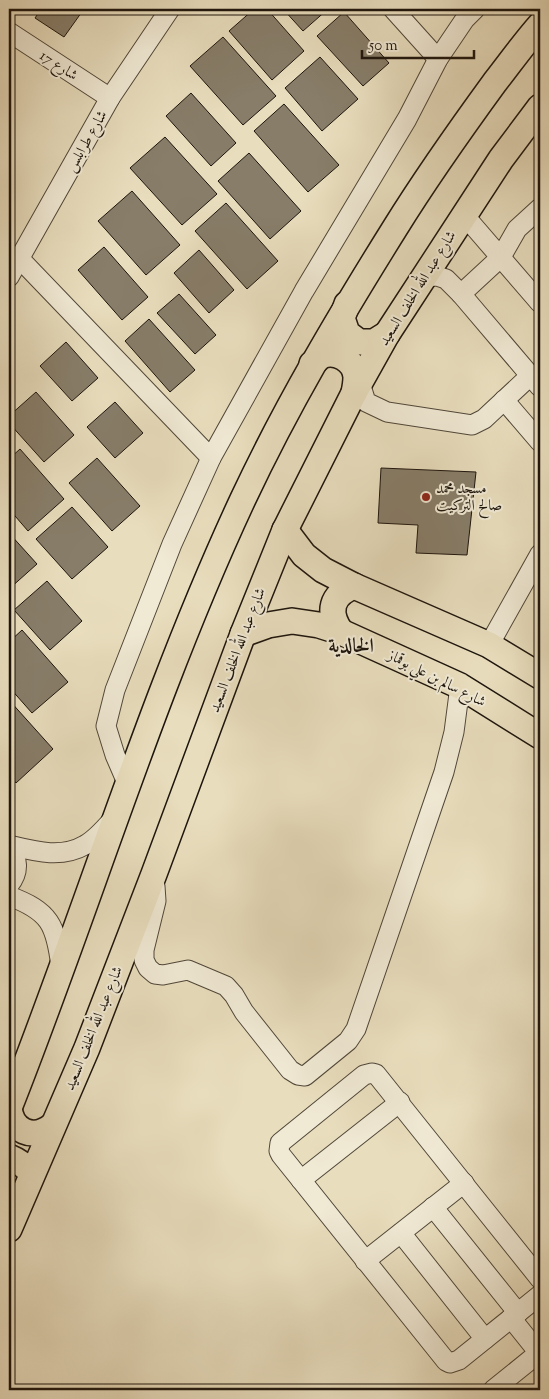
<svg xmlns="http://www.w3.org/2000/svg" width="549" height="1399" font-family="'Sorts Mill Goudy',Amiri,serif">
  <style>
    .building { fill: #877d69; stroke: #1d150d }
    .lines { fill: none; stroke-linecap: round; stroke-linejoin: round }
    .minor-casing { stroke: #504739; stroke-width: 21 }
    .major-casing { stroke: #1d150d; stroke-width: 28 }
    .minor { stroke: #f0e9d4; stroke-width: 19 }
    .major { stroke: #e8ddbd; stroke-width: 25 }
    .poi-dot { fill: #8f2418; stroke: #f0e9d4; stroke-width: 2 }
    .labels { text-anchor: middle; stroke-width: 4; stroke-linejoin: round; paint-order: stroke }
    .street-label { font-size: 15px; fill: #1d150d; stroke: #f0e9d4 }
    .poi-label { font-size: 15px; fill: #1d150d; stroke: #f0e9d4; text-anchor: start }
    .district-label { font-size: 20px; font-weight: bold; fill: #1d150d; stroke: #f0e9d4 }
  </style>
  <rect width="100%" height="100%" fill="#e8ddbd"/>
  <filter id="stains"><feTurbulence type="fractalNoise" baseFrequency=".004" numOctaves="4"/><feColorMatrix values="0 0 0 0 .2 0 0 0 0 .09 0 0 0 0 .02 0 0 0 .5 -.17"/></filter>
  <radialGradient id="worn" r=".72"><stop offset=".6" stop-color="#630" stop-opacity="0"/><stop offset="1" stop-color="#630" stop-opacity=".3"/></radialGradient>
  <!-- building -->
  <g class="building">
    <path d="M41 9H84L64 37 35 18Z"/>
    <path d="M254 9H267L304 51 272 80 229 31Z"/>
    <path d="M283 9H328L303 31Z"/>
    <path d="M344 12 389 63 363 86 317 36Z"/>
    <path d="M223 37 276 96 243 125 190 66Z"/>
    <path d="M320 57 358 99 322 131 285 88Z"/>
    <path d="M191 93 236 143 211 166 166 116Z"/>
    <path d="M284 104 339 165 308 192 254 131Z"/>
    <path d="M165 137 217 194 182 225 130 168Z"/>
    <path d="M249 153 301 211 270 239 218 181Z"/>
    <path d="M132 191 180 245 146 275 98 221Z"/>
    <path d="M226 203 278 261 247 289 195 231Z"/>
    <path d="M104 247 148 297 122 320 78 270Z"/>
    <path d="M199 250 234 290 209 313 174 273Z"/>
    <path d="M179 294 216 335 195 354 157 313Z"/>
    <path d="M149 319 195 370 170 392 125 341Z"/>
    <path d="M66 342 98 378 72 401 40 366Z"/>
    <path d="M36 392 74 435 44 462 9 423V416Z"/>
    <path d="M115 402 143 433 115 458 87 427Z"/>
    <path d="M20 449 64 499 28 531 9 509V459Z"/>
    <path d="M97 458 140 506 112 531 69 483Z"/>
    <path d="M381 468 476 472 467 555 416 553 418 525 378 523Z"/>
    <path d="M72 507 108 547 72 579 36 539Z"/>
    <path d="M9 533 37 564 9 589Z"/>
    <path d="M47 581 82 621 50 650 14 610Z"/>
    <path d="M22 630 68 682 32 713 9 687V642Z"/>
    <path d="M9 700 53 749 16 783 9 774Z"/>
  </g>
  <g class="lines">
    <!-- minor casing -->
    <g class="minor-casing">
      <g id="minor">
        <path d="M393 9 438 59"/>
        <path d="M9 32 110 98"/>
        <path d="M464 215 540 303"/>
        <path d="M19 258 211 458"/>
        <path d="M9 277 110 98 170 9"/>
        <path d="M423 277 437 276 446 279 461 294 540 387"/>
        <path d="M461 294 501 257 517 229 540 208"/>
        <path d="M360 383 366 402 387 412 472 425 484 419 530 376"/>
        <path d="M504 400 540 442"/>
        <path d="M489 645 540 554"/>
        <path d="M128 785 115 755 106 726 115 690 172 544 211 458 304 291 407 119 438 59 465 19 475 9"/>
        <path d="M9 845C34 851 61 859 85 845 96 839 106 827 114 818"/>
        <path d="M9 885C20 872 18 858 9 845"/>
        <path d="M155 886 156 901 144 950V960L148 968 155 974 163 975 188 970 226 986 234 995 244 1012 290 1070 298 1075 305 1076 348 1041 356 1029 444 772 454 732 460 686"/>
        <path d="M9 896C50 911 56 925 61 967"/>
        <path d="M301 1180 400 1102"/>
        <path d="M433 1207 518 1313"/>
        <path d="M401 1233 485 1339"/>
        <path d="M365 1261 464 1183"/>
        <path d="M540 1279 376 1074 372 1073 364 1075 280 1143 279 1151 281 1155 446 1361 450 1363 459 1360 540 1295"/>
        <path d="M511 1318 539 1353"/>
        <path d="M493 1390 540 1352"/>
      </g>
    </g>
    <!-- major casing -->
    <g class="major-casing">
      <g id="major">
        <path d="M347 304 342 318 347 333 359 342H374L387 334"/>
        <path d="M312 364C315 362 318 358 321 356 336 349 355 361 356 377 356 382 355 388 354 393"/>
        <path d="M285 530 304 555 323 570 354 586 489 645 540 676"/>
        <path d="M341 632C327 612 331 595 354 586"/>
        <path d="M243 634 268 625 292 621 319 625 341 632 460 686 540 736"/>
        <path d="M9 1107C11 1131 33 1141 52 1126"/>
        <path d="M9 1108C89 906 151 696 243 499 287 405 340 316 395 228 426 178 460 130 495 82 510 63 524 43 540 25"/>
        <path d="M9 1157C19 1161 25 1165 32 1174"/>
        <path d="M9 1229 87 1048 154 874 243 634 285 530 354 393 387 334 501 159 540 107"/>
      </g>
    </g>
    <!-- minor -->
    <use href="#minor" class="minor"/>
    <!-- major -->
    <use href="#major" class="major"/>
  </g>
  <!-- markers -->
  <circle class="poi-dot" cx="426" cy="497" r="5"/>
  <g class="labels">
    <!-- street labels -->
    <g class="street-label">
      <text transform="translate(59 65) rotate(33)" y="5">شارع 17</text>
      <text transform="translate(86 141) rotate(-60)" y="5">شارع طرابلس</text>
      <text transform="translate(417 288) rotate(-58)" y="5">شارع عبد الله الخلف السعيد</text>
      <text transform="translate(237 650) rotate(-69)" y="5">شارع عبد الله الخلف السعيد</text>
      <text transform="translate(437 678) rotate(27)" y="5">شارع سالم بن علي بوقماز</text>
      <text transform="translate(93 1028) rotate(-68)" y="5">شارع عبد الله الخلف السعيد</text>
    </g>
    <!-- poi labels -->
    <g class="poi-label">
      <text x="436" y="493">مسجد محمد<tspan x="436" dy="17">صالح التركيت</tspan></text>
    </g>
    <!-- district labels -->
    <g class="district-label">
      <text x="351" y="652">الخالدية</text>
    </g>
  </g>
  <!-- margin -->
  <rect width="549" height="1399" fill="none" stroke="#e8ddbd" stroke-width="30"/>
  <rect x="10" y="10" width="529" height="1379" fill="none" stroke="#1d150d" stroke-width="2.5"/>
  <rect x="15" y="15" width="519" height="1369" fill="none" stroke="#1d150d"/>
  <!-- scale -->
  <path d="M362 50v8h112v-8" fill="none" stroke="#1d150d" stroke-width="2.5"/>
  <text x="369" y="50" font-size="15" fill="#1d150d" stroke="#f0e9d4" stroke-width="4" paint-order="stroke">50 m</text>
  <rect width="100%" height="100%" filter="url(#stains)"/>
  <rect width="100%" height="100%" fill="url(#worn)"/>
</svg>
